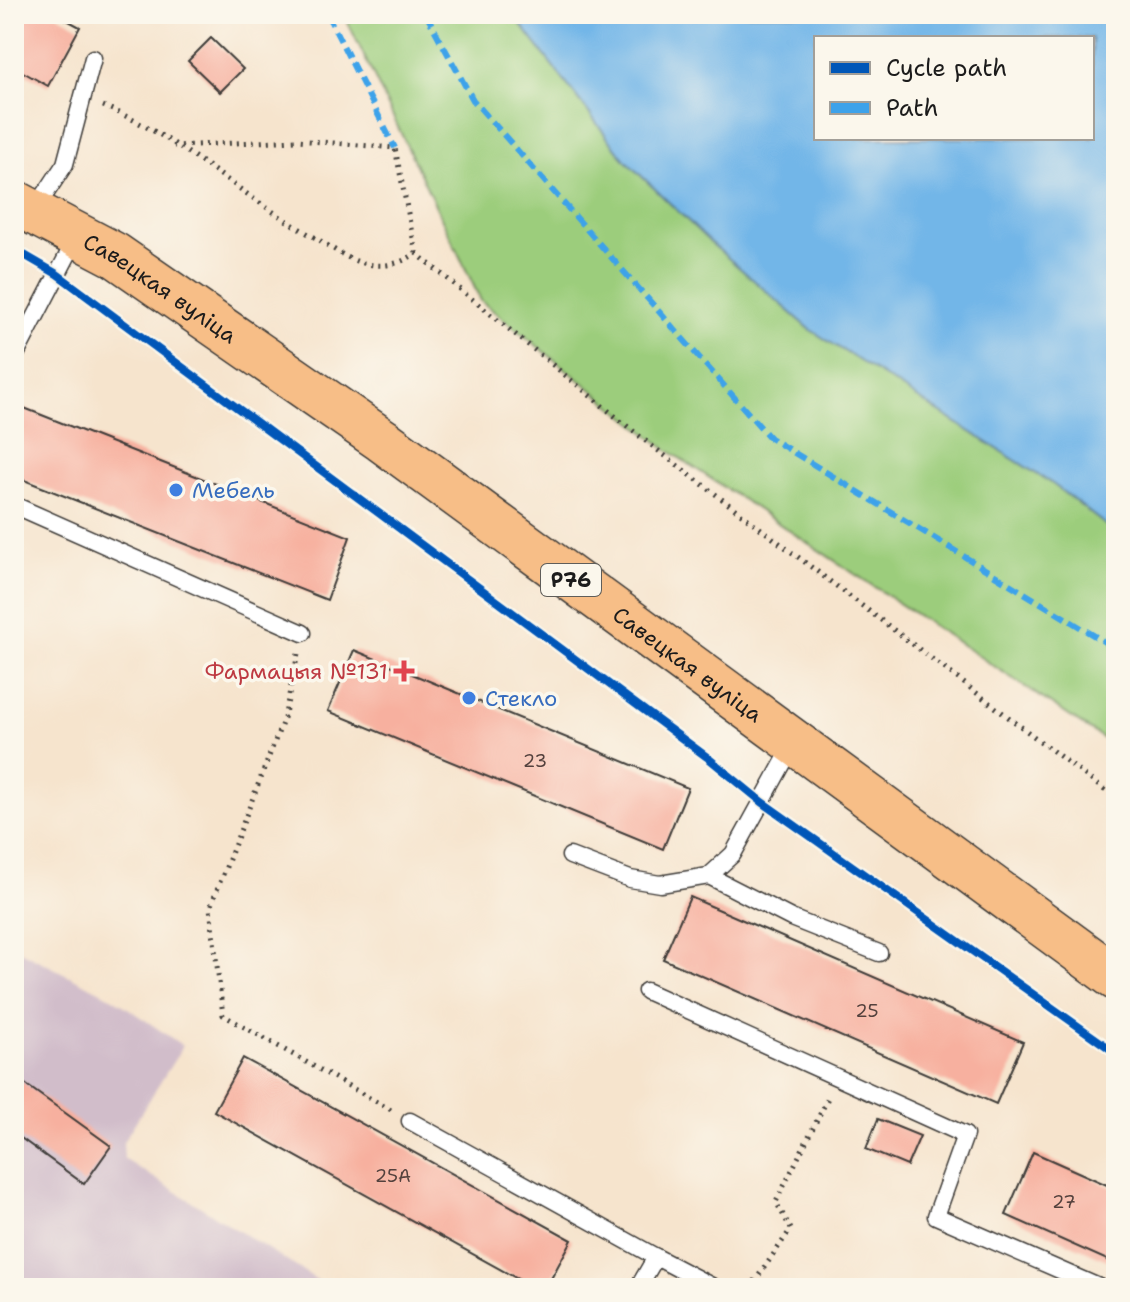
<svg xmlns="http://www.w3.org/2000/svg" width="1130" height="1302" font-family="'Shantell Sans',sans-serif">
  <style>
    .industrial { fill: #d1bdca }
    .green { fill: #9ccd7c; stroke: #5c744c; stroke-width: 2 }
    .water { fill: #72b6e8; stroke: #476982; stroke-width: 2; fill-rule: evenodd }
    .building { fill: #f7b09f }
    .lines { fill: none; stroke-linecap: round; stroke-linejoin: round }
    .service-casing { stroke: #3d3a37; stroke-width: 19 }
    .primary-casing { stroke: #3d3a37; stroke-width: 47 }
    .path { stroke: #3d3a37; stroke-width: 5; stroke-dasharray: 2 6; stroke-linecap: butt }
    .service { stroke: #fff; stroke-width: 16 }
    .primary { stroke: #f7be87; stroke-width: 44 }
    .quiet { stroke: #3da2ea; stroke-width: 6; stroke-dasharray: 12 6; stroke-linecap: butt }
    .cycleway-casing { stroke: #fbf7ec; stroke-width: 13 }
    .cycleway { stroke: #0057b8; stroke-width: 8 }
    .shop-dot { fill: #3f7fe0; stroke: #fbf7ec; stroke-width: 3 }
    .health-dot { fill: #e0444e; stroke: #fbf7ec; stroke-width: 3 }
    .labels { text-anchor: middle; stroke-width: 7; stroke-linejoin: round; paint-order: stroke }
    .number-label { font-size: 18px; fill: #53413d }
    .shield { fill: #fbf7ec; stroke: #5f5e5a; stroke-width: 2 }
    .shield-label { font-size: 20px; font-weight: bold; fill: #1c1c1c }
    .street-label { font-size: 22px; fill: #1c1c1c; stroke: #fbf7ec }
    .shop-label { font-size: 22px; fill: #366cbe; stroke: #fbf7ec; text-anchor: start }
    .health-label { font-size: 22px; fill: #be3a42; stroke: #fbf7ec; text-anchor: end }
  </style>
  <rect width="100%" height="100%" fill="#fbf7ec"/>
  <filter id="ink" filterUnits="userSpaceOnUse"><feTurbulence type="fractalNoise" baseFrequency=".0125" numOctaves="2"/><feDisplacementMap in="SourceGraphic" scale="16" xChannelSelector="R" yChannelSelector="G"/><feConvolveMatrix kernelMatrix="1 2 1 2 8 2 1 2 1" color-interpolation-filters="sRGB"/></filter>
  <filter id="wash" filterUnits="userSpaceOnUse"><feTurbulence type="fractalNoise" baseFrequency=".006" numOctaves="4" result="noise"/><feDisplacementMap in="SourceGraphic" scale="32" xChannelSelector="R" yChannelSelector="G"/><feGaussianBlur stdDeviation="1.8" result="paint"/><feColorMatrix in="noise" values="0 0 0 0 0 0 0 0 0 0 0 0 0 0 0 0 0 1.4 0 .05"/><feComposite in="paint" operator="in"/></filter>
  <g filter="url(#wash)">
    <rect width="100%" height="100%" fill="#f6e4cd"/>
    <!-- industrial -->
    <path class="industrial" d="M14 948 113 998 183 1046 123 1142 124 1159 330 1288H14Z"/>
    <!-- green -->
    <path class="green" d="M344 14H513L626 161 711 243 811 330 1054 485 1116 533V747L666 449 481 301Z"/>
    <!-- water -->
    <path class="water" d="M513 14H1116V533L1054 485 811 330 711 243 626 161ZM816 38H1092V138H816Z"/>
    <g id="blocks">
      <!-- building -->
      <g class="building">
        <path d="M14 14H56L80 27 48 86 14 67Z"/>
        <path d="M211 38 243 69 220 92 188 61Z"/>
        <path d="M14 404 350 537 327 600 14 476Z"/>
        <path d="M354 650 688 788 663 849 328 711Z"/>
        <path d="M690 897 1023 1042 996 1104 663 959Z"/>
        <path d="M243 1058 572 1240 546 1288H534L214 1111Z"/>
        <path d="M14 1076 111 1146 84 1184 14 1133Z"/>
        <path d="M878 1119 920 1136 907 1166 866 1149Z"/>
        <path d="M1033 1152 1116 1189V1264L1006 1215Z"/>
      </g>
    </g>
  </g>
  <g filter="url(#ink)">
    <use href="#blocks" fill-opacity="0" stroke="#3d3a37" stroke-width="2"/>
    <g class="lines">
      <!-- service casing -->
      <g class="service-casing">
        <g id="service">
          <path d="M34 211 65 164 93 58"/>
          <path d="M14 358 77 237"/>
          <path d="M14 505 303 633"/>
          <path d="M570 856 630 879 660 884 709 876 733 854 793 745"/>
          <path d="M709 876 791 918 879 953"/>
          <path d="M646 991 965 1135 936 1216 1101 1288"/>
          <path d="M410 1121 656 1257"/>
          <path d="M638 1288 656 1257 715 1288"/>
        </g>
      </g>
      <!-- primary casing -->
      <g class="primary-casing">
        <g id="primary">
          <path id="s1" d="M14 202 115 255 382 440 1116 978"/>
        </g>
      </g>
      <!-- path -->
      <g class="path">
        <path d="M103 106C181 137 243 198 316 238 329 246 344 257 359 262 380 268 398 266 416 253L395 148 297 140 174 146"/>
        <path d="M416 253 643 439 1116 799"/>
        <path d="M298 654 284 718 210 908 223 1015 391 1110"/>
        <path d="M750 1288 791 1229 776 1202 828 1098"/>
      </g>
      <!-- service -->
      <use href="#service" class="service"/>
      <!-- primary -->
      <use href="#primary" class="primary"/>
      <!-- quiet -->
      <g class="quiet">
        <path d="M327 14 395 148"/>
        <path d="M426 14 473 100 770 438 1116 649"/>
      </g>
      <!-- cycleway casing -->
      <g class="cycleway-casing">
        <path id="cycleway" d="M14 249 57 274 707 757 762 802 1116 1053"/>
      </g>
      <!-- cycleway -->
      <use href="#cycleway" class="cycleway"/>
    </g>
  </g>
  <!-- markers -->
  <g class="shop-dot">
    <circle cx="176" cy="490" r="8"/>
    <circle cx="469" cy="698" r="8"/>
  </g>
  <path class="health-dot" d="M400 659h8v8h8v8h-8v8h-8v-8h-8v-8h8z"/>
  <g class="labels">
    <!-- number labels -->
    <g class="number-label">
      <text x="535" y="767">23</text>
      <text x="867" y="1017">25</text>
      <text x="393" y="1182">25А</text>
      <text x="1064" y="1208">27</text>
    </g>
    <!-- shield labels -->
    <rect class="shield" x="541" y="564" width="60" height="32" rx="6"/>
    <g class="shield-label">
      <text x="571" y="587">Р76</text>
    </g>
    <!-- street labels -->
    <g class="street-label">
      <text dy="8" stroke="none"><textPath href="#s1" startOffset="170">Савецкая вуліца</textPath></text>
      <text dy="8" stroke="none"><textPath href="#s1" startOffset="818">Савецкая вуліца</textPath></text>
    </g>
    <!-- shop labels -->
    <g class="shop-label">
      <text x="192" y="498">Мебель</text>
      <text x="485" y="706">Стекло</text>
    </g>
    <!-- health labels -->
    <g class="health-label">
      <text x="388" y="679">Фармацыя №131</text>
    </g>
  </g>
  <!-- margin -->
  <rect width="1130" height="1302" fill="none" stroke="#fbf7ec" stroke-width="48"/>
  <!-- legend -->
  <rect x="814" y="36" width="280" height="104" fill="#fbf7ec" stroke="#a29f99" stroke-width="2"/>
  <rect x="830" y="62" width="40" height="12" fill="#0057b8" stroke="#a29f99" stroke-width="2"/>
  <text x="886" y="76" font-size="24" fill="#1c1c1c">Cycle path</text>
  <rect x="830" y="102" width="40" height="12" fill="#3da2ea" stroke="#a29f99" stroke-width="2"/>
  <text x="886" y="116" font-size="24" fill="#1c1c1c">Path</text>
</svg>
